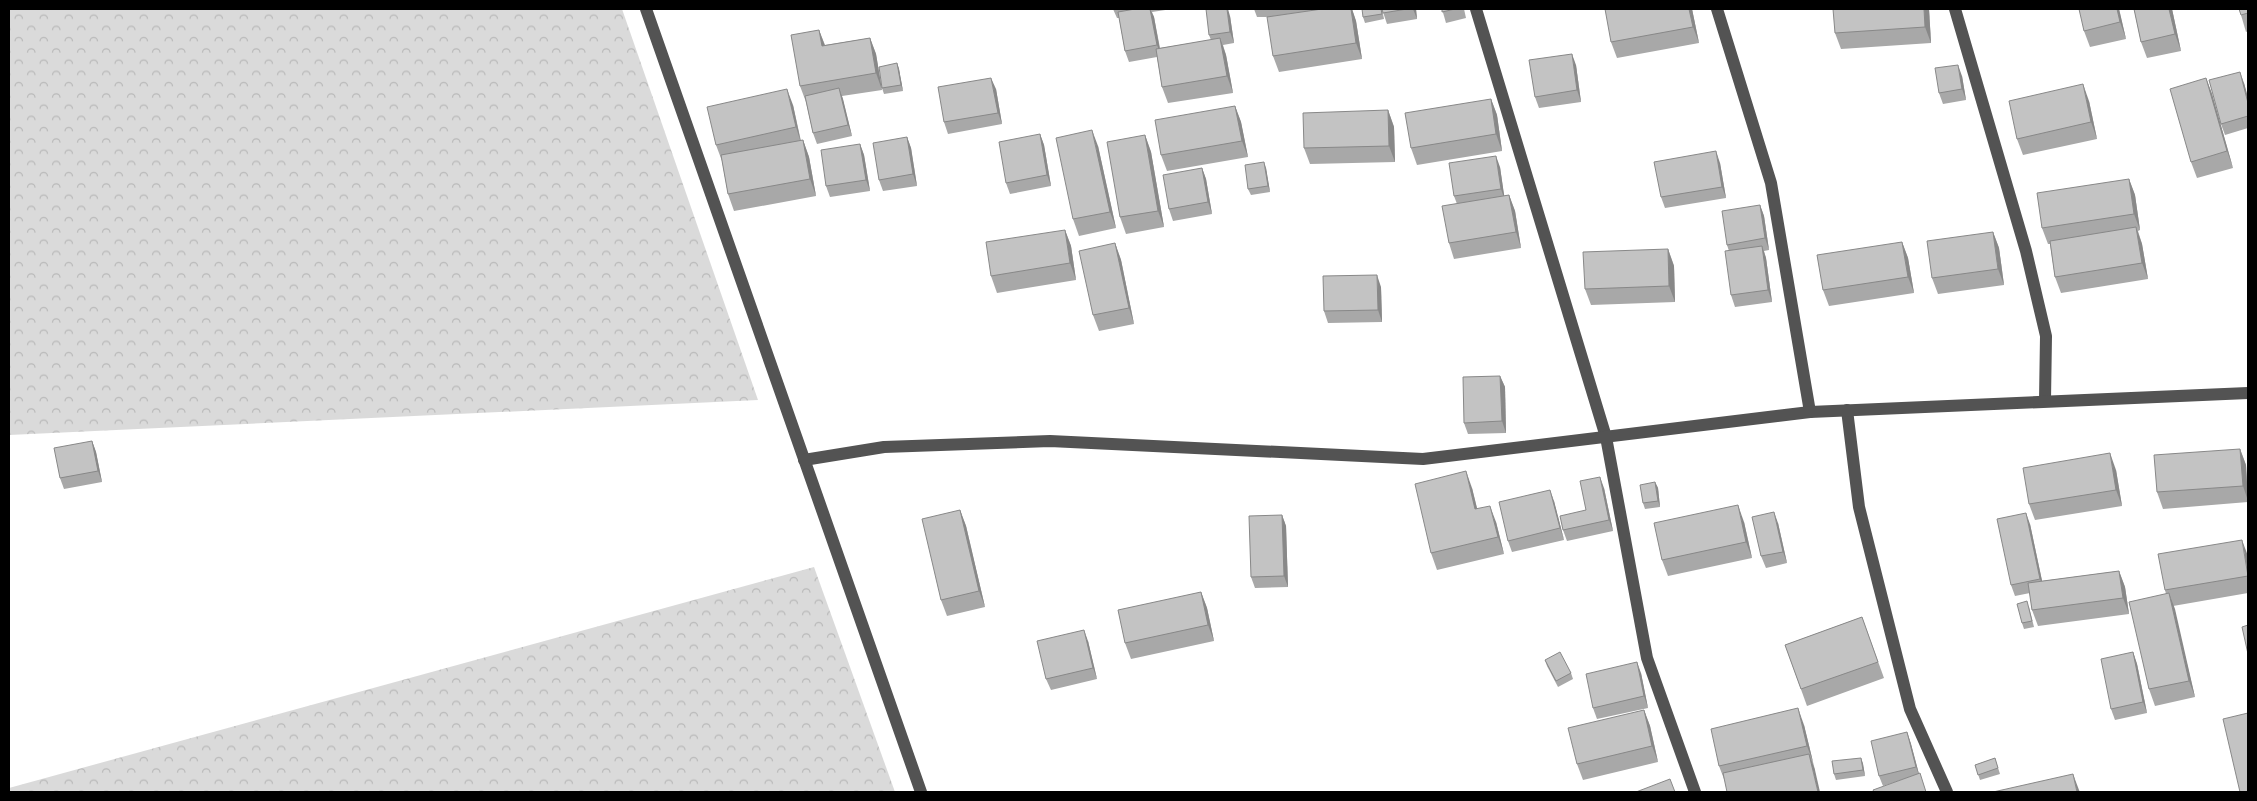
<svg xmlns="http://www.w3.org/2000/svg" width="2257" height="801" font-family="Mulish,sans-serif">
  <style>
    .forest { fill: url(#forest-crowns) }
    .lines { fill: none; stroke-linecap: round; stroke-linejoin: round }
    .minor { stroke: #535353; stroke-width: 12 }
    .wall { fill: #a8a8a8 }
    .shaded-wall { fill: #888 }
    .building { fill: #c3c3c3; stroke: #888 }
  </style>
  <defs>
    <pattern id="forest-crowns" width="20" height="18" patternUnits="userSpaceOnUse" patternTransform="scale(1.25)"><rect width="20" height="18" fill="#dadada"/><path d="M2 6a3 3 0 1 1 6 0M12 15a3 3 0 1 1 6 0" fill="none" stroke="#b9b9b9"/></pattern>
  </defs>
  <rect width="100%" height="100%" fill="#fff"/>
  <!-- forest -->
  <g class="forest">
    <path d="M9 9H622L758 400 9 435Z"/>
    <path d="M814 567 895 792H9V788Z"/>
  </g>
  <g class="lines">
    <!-- minor -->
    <g class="minor">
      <path d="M646 9 921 792"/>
      <path d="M1476 9 1606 437 1647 658 1695 792"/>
      <path d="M1717 9 1771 183 1810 412"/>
      <path d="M1955 9 2026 251 2046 336 2045 400"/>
      <path d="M1847 410 1859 507 1910 709 1947 792"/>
      <path d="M804 460 884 447 1050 441 1423 459 1810 412 2248 393"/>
    </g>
  </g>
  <!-- wall -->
  <g class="wall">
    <path d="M1113 9H1172L1152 12 1154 17 1160 48 1211 40 1209 35 1230 16 1234 43 1223 45 1226 55 1233 93 1168 103 1162 87 1157 57 1129 62 1125 51 1119 18H1117Z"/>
    <path d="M1254 9H1311V10L1322 9H1352L1356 21 1362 59 1279 72 1273 56 1269 17H1257Z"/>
    <path d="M1382 9 1384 19 1365 23 1363 17Z"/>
    <path d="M1382 9H1416L1417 19 1387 24Z"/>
    <path d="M1442 9H1464L1466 18 1446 23Z"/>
    <path d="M1692 9 1699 43 1617 58 1611 42Z"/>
    <path d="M1929 9 1931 43 1841 49 1835 33Z"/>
    <path d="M2119 9 2126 39 2090 47 2084 31Z"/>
    <path d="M2134 9H2172L2181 51 2147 58 2141 42Z"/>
    <path d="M2248 9V31L2246 32 2241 15Z"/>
    <path d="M819 30 825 45 870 38 876 54 882 90 842 96 852 136 817 144 813 133 806 102 800 86Z"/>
    <path d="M897 63 899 69 903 91 884 94 882 88Z"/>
    <path d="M1576 65 1581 102 1539 108 1535 97Z"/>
    <path d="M1962 76 1966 100 1943 104 1939 93Z"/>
    <path d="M2206 78 2212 94 2233 168 2197 178 2191 162Z"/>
    <path d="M2244 83 2248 98V128L2225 135 2221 124Z"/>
    <path d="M996 89 1002 124 948 134 944 122Z"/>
    <path d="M1491 99 1497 115 1502 151 1417 165 1411 148Z"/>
    <path d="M2089 101 2097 139 2023 155 2017 139Z"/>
    <path d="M793 105 801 141 803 140 809 157 816 196 734 211 728 194 722 161 716 145Z"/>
    <path d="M1235 106 1241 122 1248 157 1167 171 1161 155Z"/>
    <path d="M1388 110 1394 127 1395 162 1310 164 1304 148Z"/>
    <path d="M1040 134 1044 145 1051 186 1010 194 1006 183Z"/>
    <path d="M1145 135 1151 152 1164 227 1126 234 1120 217Z"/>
    <path d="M907 137 911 148 917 186 883 191 879 180Z"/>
    <path d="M860 144 864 155 870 191 830 197 826 186Z"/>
    <path d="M1098 146 1116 228 1079 236 1073 219Z"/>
    <path d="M1720 163 1726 198 1665 208 1661 197Z"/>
    <path d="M1500 167 1504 196 1509 195 1515 211 1521 248 1454 259 1449 243 1457 204 1454 196Z"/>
    <path d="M1202 168 1206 179 1212 214 1173 221 1169 209Z"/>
    <path d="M1266 168 1270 192 1251 195 1248 189Z"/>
    <path d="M2129 179 2135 195 2140 230 2138 231 2142 244 2148 279 2061 293 2055 277 2050 244H2048L2042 228Z"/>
    <path d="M1760 205 1764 216 1769 250 1764 251 1766 258 1772 302 1735 307 1731 295 1729 251 1727 245Z"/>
    <path d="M1065 230 1071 246 1076 280 997 293 991 276Z"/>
    <path d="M1993 232 1999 248 2004 285 1938 294 1932 278Z"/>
    <path d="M1902 242 1908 258 1914 293 1829 306 1823 290Z"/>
    <path d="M1115 243 1121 260 1134 324 1099 331 1093 315Z"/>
    <path d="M1668 249 1674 266 1675 302 1591 305 1585 289Z"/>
    <path d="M1381 287 1382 322 1328 323 1324 311Z"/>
    <path d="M1500 376 1505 387 1506 433 1468 434 1464 423Z"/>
    <path d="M92 441 96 452 102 482 64 489 60 478Z"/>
    <path d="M2240 449 2246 465 2248 502 2163 509 2157 492Z"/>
    <path d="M2116 470 2122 506 2035 520 2029 504Z"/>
    <path d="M1655 482 1658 488 1660 507 1645 509 1643 503Z"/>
    <path d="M1472 488 1477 508 1496 522 1504 554 1437 570 1431 553Z"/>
    <path d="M1604 488 1613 531 1567 541 1563 530 1586 510Z"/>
    <path d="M1554 501 1564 540 1512 552 1508 541Z"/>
    <path d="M960 510 966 526 985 607 947 616 941 600Z"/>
    <path d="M1282 515 1286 526 1288 587 1255 588 1251 577Z"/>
    <path d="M1744 522 1752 558 1668 576 1662 560Z"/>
    <path d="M1778 523 1787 563 1766 568 1761 556Z"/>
    <path d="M2030 524 2042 581 2119 571 2125 587 2129 614 2038 626 2032 610 2030 593 2015 596 2011 585Z"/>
    <path d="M2248 556V593L2173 606 2195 697 2155 706 2149 689 2166 594 2165 590Z"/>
    <path d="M1201 592 1207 608 1214 641 1131 659 1125 643Z"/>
    <path d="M2029 607 2034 627 2024 629 2022 623Z"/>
    <path d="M1862 617 1884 678 1807 706 1785 645Z"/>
    <path d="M1088 641 1097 679 1051 690 1046 679Z"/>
    <path d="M2133 652 2137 664 2147 713 2115 720 2111 709Z"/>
    <path d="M1545 660 1571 673 1573 679 1558 687 1547 666Z"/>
    <path d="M1641 673 1648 708 1597 719 1593 708Z"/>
    <path d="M1644 710 1650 726 1658 762 1583 780 1577 764Z"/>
    <path d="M1804 725 1813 762 1815 770 1724 779 1719 766Z"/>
    <path d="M1907 732 1911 744 1919 774 1883 786 1879 776Z"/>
    <path d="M1861 758 1863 764 1865 776 1836 780 1834 774Z"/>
    <path d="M1995 758 2000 774 1980 780 1975 765Z"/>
  </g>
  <!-- shaded-wall -->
  <g class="shaded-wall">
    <path d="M1150 9 1154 17 1161 56 1157 45Z"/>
    <path d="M1227 9H1228L1230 16 1234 43 1230 32Z"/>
    <path d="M1351 9H1352L1356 21 1362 59 1356 43Z"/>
    <path d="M1413 9H1416L1417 19Z"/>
    <path d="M1689 9H1692L1699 43 1693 27Z"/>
    <path d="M1924 9H1929L1931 43 1925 27Z"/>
    <path d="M2117 9H2119L2126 39 2120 22Z"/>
    <path d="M2169 9H2172L2181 51 2175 34Z"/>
    <path d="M819 30 825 46H822Z"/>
    <path d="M870 38 876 54 882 90 876 73Z"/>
    <path d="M1220 38 1226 55 1233 93 1227 76Z"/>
    <path d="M1572 54 1576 65 1581 102 1577 90Z"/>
    <path d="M897 63 899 69 903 91 901 85Z"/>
    <path d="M1958 65 1962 76 1966 100 1962 89Z"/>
    <path d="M2240 72 2244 83 2248 98V103Z"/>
    <path d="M991 78 996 89 1002 124 998 113Z"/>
    <path d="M2206 78 2212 94 2233 168 2227 151Z"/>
    <path d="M2083 84 2089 101 2097 139 2091 122Z"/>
    <path d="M839 88 843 99 852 136 848 125Z"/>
    <path d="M787 89 793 105 801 143 796 127Z"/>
    <path d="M1491 99 1497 115 1502 151 1496 134Z"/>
    <path d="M1235 106 1241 122 1248 157 1242 141Z"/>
    <path d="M1388 110 1394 127 1395 162 1389 146Z"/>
    <path d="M1092 130 1098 146 1116 228 1110 212Z"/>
    <path d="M1040 134 1044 145 1051 186 1047 175Z"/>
    <path d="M1145 135 1151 152 1164 227 1158 211Z"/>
    <path d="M907 137 911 148 917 186 913 174Z"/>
    <path d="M803 140 809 157 816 196 810 179Z"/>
    <path d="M860 144 864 155 870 191 866 180Z"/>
    <path d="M1716 151 1720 163 1726 198 1722 187Z"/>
    <path d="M1496 156 1500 167 1505 201 1501 189Z"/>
    <path d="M1264 162 1266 168 1270 192 1268 186Z"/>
    <path d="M1202 168 1206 179 1212 214 1208 202Z"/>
    <path d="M2129 179 2135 195 2140 230 2134 214Z"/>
    <path d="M1509 195 1515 211 1521 248 1516 232Z"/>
    <path d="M1760 205 1764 216 1769 250 1765 238Z"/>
    <path d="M2136 227 2142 244 2148 279 2142 263Z"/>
    <path d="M1065 230 1071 246 1076 280 1070 263Z"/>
    <path d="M1993 232 1999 248 2004 285 1998 269Z"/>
    <path d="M1902 242 1908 258 1914 293 1908 277Z"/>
    <path d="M1115 243 1121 260 1134 324 1129 308Z"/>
    <path d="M1762 246 1766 258 1772 302 1768 290Z"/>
    <path d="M1668 249 1674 266 1675 302 1669 286Z"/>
    <path d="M1377 275 1381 287 1382 322 1378 310Z"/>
    <path d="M1500 376 1505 387 1506 433 1502 421Z"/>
    <path d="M92 441 96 452 102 482 98 471Z"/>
    <path d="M2240 449 2246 465 2248 501 2243 486Z"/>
    <path d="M2110 453 2116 470 2122 506 2116 490Z"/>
    <path d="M1466 471 1472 488 1481 525 1475 509Z"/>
    <path d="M1600 477 1604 488 1613 531 1609 520Z"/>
    <path d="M1655 482 1658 488 1660 507 1658 501Z"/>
    <path d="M1550 490 1554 501 1564 540 1560 528Z"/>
    <path d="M1738 505 1744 522 1752 558 1746 542Z"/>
    <path d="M1490 506 1496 522 1504 554 1498 537Z"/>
    <path d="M960 510 966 526 985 607 979 591Z"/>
    <path d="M1774 512 1778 523 1787 563 1783 552Z"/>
    <path d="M2026 513 2030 524 2044 590 2040 579Z"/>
    <path d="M1282 515 1286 526 1288 587 1284 576Z"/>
    <path d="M2242 540 2248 556V573Z"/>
    <path d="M2119 571 2125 587 2129 614 2123 598Z"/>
    <path d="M1201 592 1207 608 1214 641 1208 625Z"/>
    <path d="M2169 593 2175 609 2195 697 2189 681Z"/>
    <path d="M1084 630 1088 641 1097 679 1093 668Z"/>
    <path d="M2133 652 2137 664 2147 713 2143 702Z"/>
    <path d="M1637 662 1641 673 1648 708 1644 696Z"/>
    <path d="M1798 708 1804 725 1813 762 1807 746Z"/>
    <path d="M1644 710 1650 726 1658 762 1652 746Z"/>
    <path d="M1907 732 1911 744 1920 778 1916 767Z"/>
    <path d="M1809 754 1815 770 1820 792H1818Z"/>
    <path d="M1861 758 1863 764 1865 776 1863 770Z"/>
    <path d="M2073 774 2079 790 2080 792H2077Z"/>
  </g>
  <!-- building -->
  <g class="building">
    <path d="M1135 9H1150L1157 45 1125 51 1118 12Z"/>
    <path d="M1206 9H1227L1230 32 1209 35Z"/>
    <path d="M1322 9H1351L1356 43 1273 56 1267 17Z"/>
    <path d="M1362 9H1381L1382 14 1363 17Z"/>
    <path d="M1382 9H1407L1383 13Z"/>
    <path d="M1442 9H1455L1442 12Z"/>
    <path d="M1605 9H1689L1693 27 1611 42Z"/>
    <path d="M1833 9H1924L1925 27 1835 33Z"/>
    <path d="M2079 9H2117L2120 22 2084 31Z"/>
    <path d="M2134 9H2169L2175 34 2141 42Z"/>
    <path d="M2239 9H2248V13L2241 15Z"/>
    <path d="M819 30 822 46 870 38 876 73 800 86 791 35Z"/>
    <path d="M1220 38 1227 76 1162 87 1156 49Z"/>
    <path d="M1572 54 1577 90 1535 97 1529 60Z"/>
    <path d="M897 63 901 85 882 88 879 67Z"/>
    <path d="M1958 65 1962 89 1939 93 1935 68Z"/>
    <path d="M2240 72 2248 103V116L2221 124 2209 80Z"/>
    <path d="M991 78 998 113 944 122 938 87Z"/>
    <path d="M2206 78 2227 151 2191 162 2170 89Z"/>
    <path d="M2083 84 2091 122 2017 139 2009 101Z"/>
    <path d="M839 88 848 125 813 133 805 96Z"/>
    <path d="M787 89 796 127 716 145 707 107Z"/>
    <path d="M1491 99 1496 134 1411 148 1405 113Z"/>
    <path d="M1235 106 1242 141 1161 155 1155 120Z"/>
    <path d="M1388 110 1389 146 1304 148 1303 113Z"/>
    <path d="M1092 130 1110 212 1073 219 1056 138Z"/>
    <path d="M1040 134 1047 175 1006 183 999 142Z"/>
    <path d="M1145 135 1158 211 1120 217 1107 142Z"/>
    <path d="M907 137 913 174 879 180 873 143Z"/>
    <path d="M803 140 810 179 728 194 721 155Z"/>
    <path d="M860 144 866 180 826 186 821 150Z"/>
    <path d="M1716 151 1722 187 1661 197 1654 162Z"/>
    <path d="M1496 156 1501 189 1454 196 1449 163Z"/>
    <path d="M1264 162 1268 186 1248 189 1245 165Z"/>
    <path d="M1202 168 1208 202 1169 209 1163 175Z"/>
    <path d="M2129 179 2134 214 2042 228 2037 193Z"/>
    <path d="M1509 195 1516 232 1449 243 1442 206Z"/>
    <path d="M1760 205 1765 238 1727 245 1722 211Z"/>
    <path d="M2136 227 2142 263 2055 277 2050 241Z"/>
    <path d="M1065 230 1070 263 991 276 986 242Z"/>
    <path d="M1993 232 1998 269 1932 278 1927 241Z"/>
    <path d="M1902 242 1908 277 1823 290 1817 255Z"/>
    <path d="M1115 243 1129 308 1093 315 1079 251Z"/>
    <path d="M1762 246 1768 290 1731 295 1725 251Z"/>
    <path d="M1668 249 1669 286 1585 289 1583 252Z"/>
    <path d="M1377 275 1378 310 1324 311 1323 276Z"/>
    <path d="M1500 376 1502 421 1464 423 1463 377Z"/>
    <path d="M92 441 98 471 60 478 54 448Z"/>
    <path d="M2240 449 2243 486 2157 492 2154 455Z"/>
    <path d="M2110 453 2116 490 2029 504 2023 468Z"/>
    <path d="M1466 471 1475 509 1490 506 1498 537 1431 553 1415 484Z"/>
    <path d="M1600 477 1609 520 1563 530 1560 516 1586 510 1580 481Z"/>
    <path d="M1655 482 1658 501 1643 503 1640 485Z"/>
    <path d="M1550 490 1560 528 1508 541 1499 502Z"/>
    <path d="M1738 505 1746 542 1662 560 1654 523Z"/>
    <path d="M960 510 979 591 941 600 922 519Z"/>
    <path d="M1774 512 1783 552 1761 556 1752 517Z"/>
    <path d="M2026 513 2040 579 2011 585 1997 519Z"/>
    <path d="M1282 515 1284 576 1251 577 1249 516Z"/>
    <path d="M2242 540 2248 576 2165 590 2158 554Z"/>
    <path d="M2119 571 2123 598 2032 610 2028 583Z"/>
    <path d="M1201 592 1208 625 1125 643 1118 610Z"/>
    <path d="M2169 593 2189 681 2149 689 2129 602Z"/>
    <path d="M2027 601 2032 621 2022 623 2017 604Z"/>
    <path d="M1862 617 1878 662 1801 689 1785 645Z"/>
    <path d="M2248 625V654L2242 627Z"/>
    <path d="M1084 630 1093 668 1046 679 1037 641Z"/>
    <path d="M1560 652 1571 673 1556 681 1545 660Z"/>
    <path d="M2133 652 2143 702 2111 709 2101 659Z"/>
    <path d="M1637 662 1644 696 1593 708 1586 674Z"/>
    <path d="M1798 708 1807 746 1719 766 1711 729Z"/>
    <path d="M1644 710 1652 746 1577 764 1568 728Z"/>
    <path d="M2248 713V792H2240L2223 719Z"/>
    <path d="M1907 732 1916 767 1879 776 1871 741Z"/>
    <path d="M1809 754 1818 792H1727L1723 773Z"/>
    <path d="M1861 758 1863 770 1834 774 1832 761Z"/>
    <path d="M1995 758 1998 768 1978 775 1975 765Z"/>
    <path d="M1920 773 1926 792H1874L1873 790Z"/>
    <path d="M2073 774 2077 792H1993Z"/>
    <path d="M1670 779 1675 792H1636Z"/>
  </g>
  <!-- border -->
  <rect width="2257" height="801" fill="none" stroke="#000000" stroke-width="20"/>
</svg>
